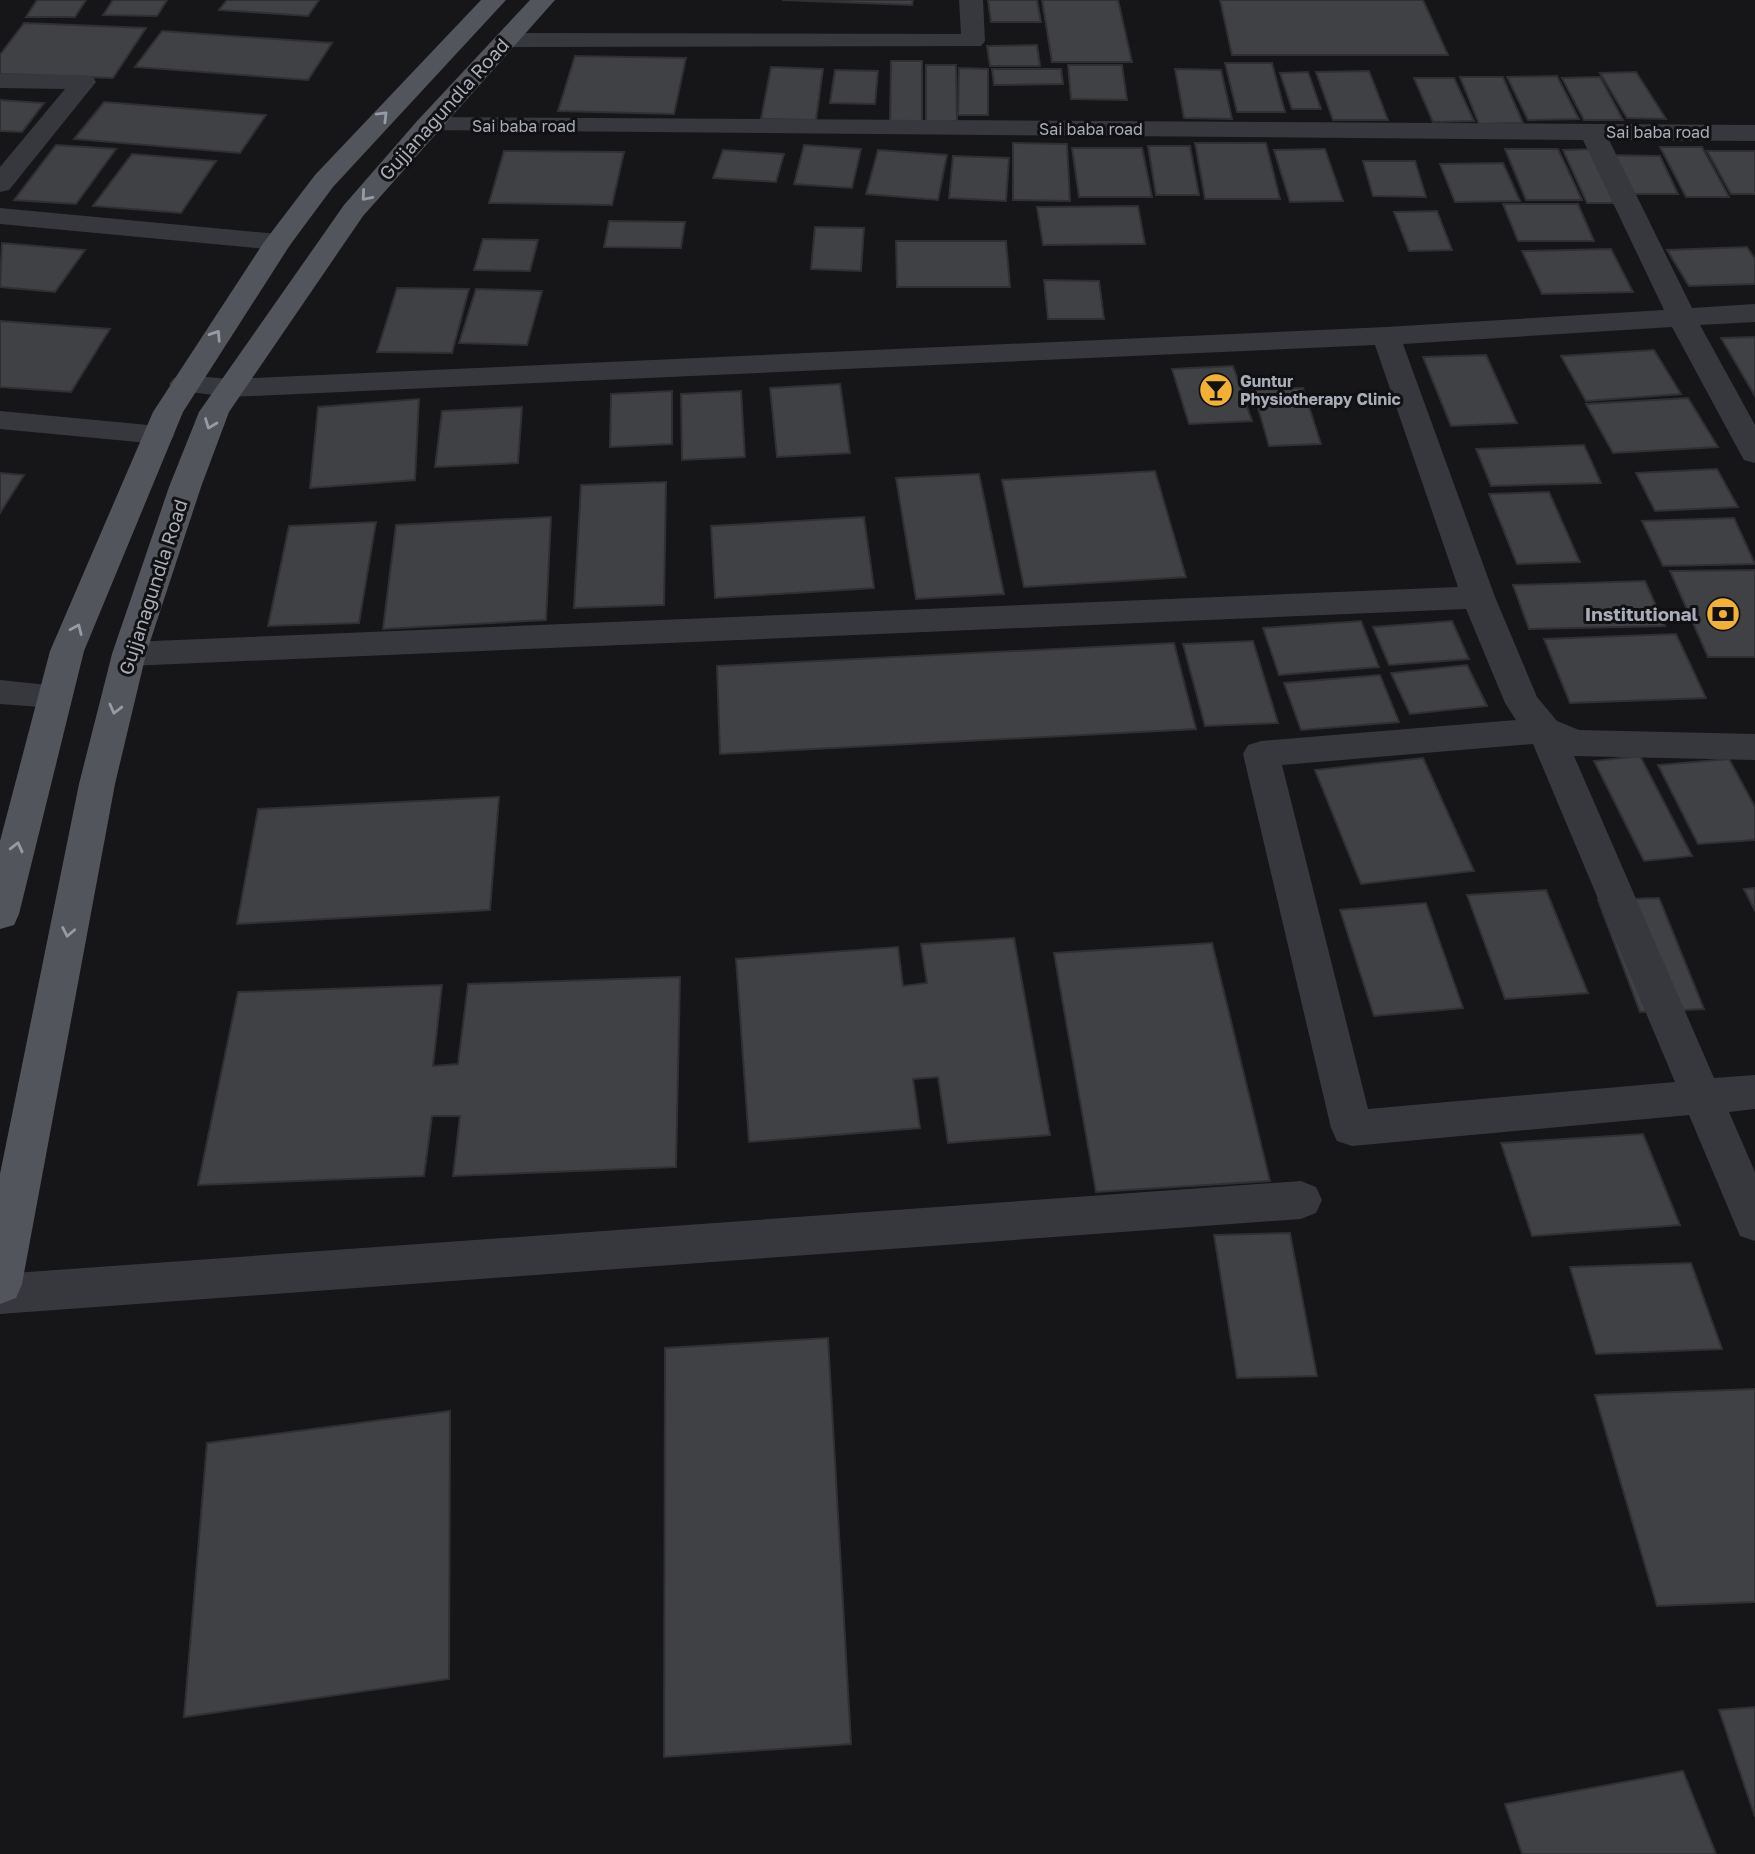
<svg xmlns="http://www.w3.org/2000/svg" width="1755" height="1854" font-family="'Golos Text',sans-serif">
  <style>
    .building { fill: #404145; stroke: #303034; stroke-width: 2 }
    .lines { fill: none; stroke-linecap: round; stroke-linejoin: round }
    .street { fill: #37383d; fill-rule: evenodd }
    .primary { fill: #53555c; fill-rule: evenodd }
    .oneway { stroke: #979ba6 }
    .labels { text-anchor: middle; stroke-width: 6; stroke-linejoin: round; paint-order: stroke }
    .far-street-label { font-size: 16px; fill: #a8adb8; stroke: #111113 }
    .far-poi-label { font-size: 16px; font-weight: bold; fill: #a8adb8; stroke: #111113; text-anchor: start }
    .street-label { font-size: 19px; fill: #a8adb8; stroke: #111113 }
    .poi-label { font-size: 19px; font-weight: bold; fill: #a8adb8; stroke: #111113; text-anchor: end }
  </style>
  <rect width="100%" height="100%" fill="#161618"/>
  <!-- building -->
  <g class="building">
    <path d="M37 0H86L75 17H26Z"/>
    <path d="M113 0H167L157 16 103 15Z"/>
    <path d="M227 0H319L308 16 219 10Z"/>
    <path d="M782 0H913L912 5Z"/>
    <path d="M988 0H1037L1041 22H991Z"/>
    <path d="M1042 0H1118L1132 62H1052Z"/>
    <path d="M1220 0H1423L1448 55H1232Z"/>
    <path d="M24 23 146 28 113 78 0 74V55Z"/>
    <path d="M162 31 332 43 308 80 135 67Z"/>
    <path d="M1037 45 1040 66H990L987 46Z"/>
    <path d="M575 56 686 58 674 114 558 111Z"/>
    <path d="M891 61H922V122H890Z"/>
    <path d="M1225 63H1272L1285 112H1237Z"/>
    <path d="M926 65H956L957 121H926Z"/>
    <path d="M1068 65H1122L1127 100 1071 99Z"/>
    <path d="M771 67 823 69 816 120 761 119Z"/>
    <path d="M959 68 988 69V115H958Z"/>
    <path d="M992 69H1061L1063 84 994 85Z"/>
    <path d="M1175 69 1221 70 1232 119 1184 118Z"/>
    <path d="M835 70 878 71 875 104 830 103Z"/>
    <path d="M1369 71 1388 120H1333L1316 72Z"/>
    <path d="M1308 72 1321 109H1292L1280 73Z"/>
    <path d="M1636 72 1666 119 1627 118 1600 73Z"/>
    <path d="M1557 76 1579 119 1528 120 1507 77Z"/>
    <path d="M1460 77H1503L1523 123 1479 124Z"/>
    <path d="M1600 77 1623 120H1584L1562 78Z"/>
    <path d="M1414 78H1454L1474 121 1433 122Z"/>
    <path d="M0 100 44 103 22 132 0 131Z"/>
    <path d="M104 102 266 115 240 153 74 139Z"/>
    <path d="M1013 143 1067 144 1070 201 1013 200Z"/>
    <path d="M1195 143H1266L1280 199H1205Z"/>
    <path d="M56 145 116 149 76 204 14 200Z"/>
    <path d="M804 145 861 149 852 188 794 184Z"/>
    <path d="M1148 146H1190L1199 195H1156Z"/>
    <path d="M1660 147H1702L1729 197H1686Z"/>
    <path d="M1072 148H1142L1152 197H1079Z"/>
    <path d="M1325 149 1343 201 1290 202 1274 150Z"/>
    <path d="M1505 149H1558L1582 200H1526Z"/>
    <path d="M1600 149 1626 203H1587L1563 150Z"/>
    <path d="M723 150 784 154 776 182 713 178Z"/>
    <path d="M878 150 947 155 938 200 866 194Z"/>
    <path d="M504 151 624 152 612 205 489 203Z"/>
    <path d="M1707 151H1755V194H1731Z"/>
    <path d="M132 154 216 161 181 213 93 206Z"/>
    <path d="M1606 155 1660 156 1678 194H1623Z"/>
    <path d="M953 156 1009 158 1006 201 949 198Z"/>
    <path d="M1363 161H1415L1426 197 1373 196Z"/>
    <path d="M1503 163 1520 201 1455 202 1440 164Z"/>
    <path d="M1503 204H1578L1594 241H1518Z"/>
    <path d="M1138 206 1145 244 1043 245 1037 207Z"/>
    <path d="M1437 211 1452 250 1409 251 1394 212Z"/>
    <path d="M609 221 685 222 681 248 604 247Z"/>
    <path d="M815 227 864 228 861 271 811 269Z"/>
    <path d="M483 239 538 240 530 271 474 270Z"/>
    <path d="M896 241H1006L1010 287H897Z"/>
    <path d="M2 243 85 250 55 292 0 287Z"/>
    <path d="M1747 247 1755 259V284L1689 286 1667 250Z"/>
    <path d="M1611 249 1633 292 1542 294 1522 251Z"/>
    <path d="M1044 280 1099 281 1104 319H1048Z"/>
    <path d="M397 288 469 289 452 353 377 352Z"/>
    <path d="M476 289 542 291 527 345 459 343Z"/>
    <path d="M0 321 110 329 71 392 0 387Z"/>
    <path d="M1755 337V396L1721 338Z"/>
    <path d="M1654 350 1681 394 1586 401 1561 356Z"/>
    <path d="M1486 355 1517 423 1451 426 1423 357Z"/>
    <path d="M1233 366 1252 421 1189 424 1172 369Z"/>
    <path d="M840 384 850 453 777 457 770 388Z"/>
    <path d="M1303 388 1321 444 1269 446 1253 390Z"/>
    <path d="M672 391V444L610 447 611 394Z"/>
    <path d="M741 391 745 457 682 460 681 394Z"/>
    <path d="M1688 398 1718 447 1613 453 1586 404Z"/>
    <path d="M419 399 415 480 310 488 318 407Z"/>
    <path d="M522 407 518 463 435 467 442 411Z"/>
    <path d="M1584 445 1601 483 1491 486 1476 449Z"/>
    <path d="M1717 469 1738 507 1655 511 1636 473Z"/>
    <path d="M1155 471 1186 577 1024 587 1002 480Z"/>
    <path d="M0 473 24 475 0 513Z"/>
    <path d="M979 474 1004 594 916 599 896 478Z"/>
    <path d="M666 482 664 605 574 608 581 485Z"/>
    <path d="M1549 492 1580 562 1517 564 1489 494Z"/>
    <path d="M551 517 546 620 383 629 396 525Z"/>
    <path d="M864 517 874 588 715 598 711 526Z"/>
    <path d="M1734 518 1755 564 1663 566 1642 521Z"/>
    <path d="M376 522 359 623 268 626 289 526Z"/>
    <path d="M1755 570V657H1708L1670 571Z"/>
    <path d="M1645 581 1665 626 1529 629 1513 585Z"/>
    <path d="M1361 621 1379 667 1279 675 1263 628Z"/>
    <path d="M1452 621 1469 659 1389 665 1373 627Z"/>
    <path d="M1676 634 1706 698 1570 703 1544 639Z"/>
    <path d="M1253 641 1278 723 1205 726 1183 644Z"/>
    <path d="M1174 643 1196 729 720 754 717 666Z"/>
    <path d="M1467 665 1487 706 1410 714 1391 673Z"/>
    <path d="M1380 675 1399 722 1301 730 1284 683Z"/>
    <path d="M1640 756 1692 856 1644 861 1594 761Z"/>
    <path d="M1423 758 1474 871 1361 884 1315 770Z"/>
    <path d="M1729 759 1755 807V840L1698 844 1658 765Z"/>
    <path d="M499 797 490 910 237 924 258 809Z"/>
    <path d="M1755 888V911L1744 889Z"/>
    <path d="M1546 890 1588 993 1505 999 1467 895Z"/>
    <path d="M1659 898 1704 1009 1640 1012 1598 900Z"/>
    <path d="M1426 903 1463 1008 1374 1016 1340 910Z"/>
    <path d="M1014 938 1050 1135 948 1143 938 1077 913 1079 920 1128 749 1142 736 959 898 947 903 986 927 983 921 944Z"/>
    <path d="M1212 943 1270 1181 1096 1192 1054 953Z"/>
    <path d="M680 977 676 1167 453 1176 460 1116H432L424 1176 198 1185 238 992 442 985 433 1066 458 1064 468 984Z"/>
    <path d="M1643 1134 1680 1225 1532 1236 1501 1143Z"/>
    <path d="M1290 1233 1317 1376 1237 1378 1214 1235Z"/>
    <path d="M1691 1263 1722 1349 1596 1354 1570 1267Z"/>
    <path d="M828 1338 851 1744 664 1757 665 1348Z"/>
    <path d="M1755 1389V1602L1657 1606 1595 1395Z"/>
    <path d="M450 1411 449 1679 184 1717 207 1443Z"/>
    <path d="M1755 1707V1817L1719 1710Z"/>
    <path d="M1683 1771 1716 1854H1522L1505 1804Z"/>
  </g>
  <g class="lines">
    <!-- street -->
    <g class="street">
      <path d="M959 0H983L985 41 981 46 506 47 498 45 494 40 498 35 506 33 961 34Z"/>
      <path d="M0 74 84 75 93 77 96 82 9 190 0 192V167L65 89 0 88Z"/>
      <path d="M427 117 1755 125V141L1609 140 1692 308 1755 304V322L1700 325 1755 425V463L1744 460 1740 453 1672 327 1403 344 1495 597 1537 697 1557 721 1579 730 1755 734V760L1574 756 1714 1078 1755 1075V1109L1729 1112 1755 1172V1241L1740 1236 1689 1115 1352 1146 1337 1141 1331 1128 1243 754 1248 745 1261 741 1516 720 1505 703 1466 609 129 666 117 662 112 654 117 646 129 642 1458 587 1375 345 230 397 174 390 169 384 174 378 184 375 230 379 1386 327 1664 310 1583 140 418 130 414 125 418 120ZM1533 744 1675 1082 1368 1109 1282 765Z"/>
      <path d="M0 208 278 234 288 236 292 242 288 248 278 250 0 224Z"/>
      <path d="M0 411 159 426 170 428 174 435 170 442 159 444 0 429Z"/>
      <path d="M0 680 67 687 72 696 67 705 55 708 0 704Z"/>
      <path d="M1301 1181 1316 1187 1322 1200 1316 1213 1301 1219 0 1314V1274Z"/>
    </g>
    <!-- primary -->
    <g class="primary">
      <path d="M481 0H506L333 187 290 245 183 412 84 651 19 914 14 925 0 929V841L50 651 153 412 264 242 315 175Z"/>
      <path d="M530 0H555L363 216 229 412 201 487 146 654 115 784 22 1284 16 1298 0 1304V1174L79 784 112 654 169 487 199 412 344 205 418 120Z"/>
    </g>
  </g>
  <!-- one-way arrows -->
  <defs><path id="oneway-chevron" d="M-2-3.5L2.5 0L-2 3.5" fill="none" stroke-width="1.6" stroke-linecap="round" stroke-linejoin="round" transform="scale(1.75)"/></defs>
  <g class="oneway">
    <use href="#oneway-chevron" transform="translate(383 116) rotate(-45)"/>
    <use href="#oneway-chevron" transform="translate(366 196) rotate(131)"/>
    <use href="#oneway-chevron" transform="translate(216 335) rotate(-57)"/>
    <use href="#oneway-chevron" transform="translate(210 424) rotate(111)"/>
    <use href="#oneway-chevron" transform="translate(77 629) rotate(-66)"/>
    <use href="#oneway-chevron" transform="translate(115 709) rotate(104)"/>
    <use href="#oneway-chevron" transform="translate(17 847) rotate(-76)"/>
    <use href="#oneway-chevron" transform="translate(68 932) rotate(101)"/>
  </g>
  <!-- icons -->
  <defs>
    <g id="bar-disc" transform="scale(1.75)"><circle r="9.5" fill="#f2b134" stroke="#111113"/><path d="M-6-5H6L.8 .8V4.5H3.5V6h-7V4.5H-.8V.8Z" fill="#111"/></g>
    <g id="bank-disc" transform="scale(1.75)"><circle r="9.5" fill="#f2b134" stroke="#111113"/><path d="M-6-4H6V4H-6ZM0-2.3a2.3 2.3 0 1 0 0 4.6a2.3 2.3 0 1 0 0-4.6Z" fill="#111"/></g>
  </defs>
  <g fill-rule="evenodd">
    <use href="#bar-disc" x="1216" y="390"/>
    <use href="#bank-disc" x="1723" y="614"/>
  </g>
  <g class="labels">
    <!-- far-street labels -->
    <g class="far-street-label">
      <text x="524" y="132">Sai baba road</text>
      <text x="1091" y="135">Sai baba road</text>
      <text x="1658" y="138">Sai baba road</text>
    </g>
    <!-- far-poi labels -->
    <g class="far-poi-label">
      <text x="1240" y="387">Guntur<tspan x="1240" dy="18">Physiotherapy Clinic</tspan></text>
    </g>
    <!-- street labels -->
    <g class="street-label">
      <text transform="translate(444 109) rotate(-48)" y="7">Gujjanagundla Road</text>
      <text transform="translate(153 587) rotate(-72)" y="7">Gujjanagundla Road</text>
    </g>
    <!-- poi labels -->
    <g class="poi-label">
      <text x="1698" y="621">Institutional</text>
    </g>
  </g>
</svg>
